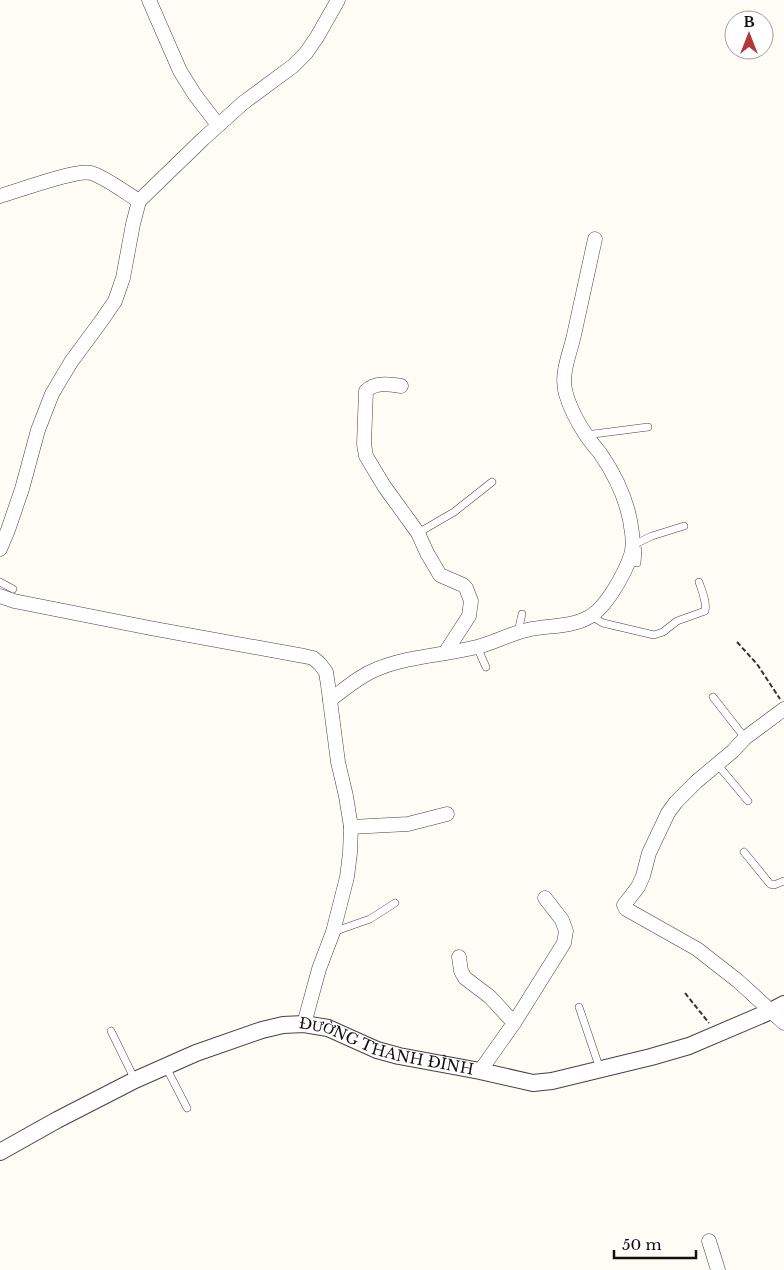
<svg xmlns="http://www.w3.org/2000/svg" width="784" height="1270" font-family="'Libre Baskerville',serif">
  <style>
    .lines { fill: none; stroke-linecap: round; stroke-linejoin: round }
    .service-casing { stroke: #434343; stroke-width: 8 }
    .minor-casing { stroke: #434343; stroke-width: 15 }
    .tertiary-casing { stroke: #434343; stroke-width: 18 }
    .path { stroke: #323232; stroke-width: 2; stroke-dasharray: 5 2.5; stroke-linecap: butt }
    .service { stroke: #fff; stroke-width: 7 }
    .minor { stroke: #fff; stroke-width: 14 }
    .tertiary { stroke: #fff; stroke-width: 16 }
    .labels { text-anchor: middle; stroke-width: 5; stroke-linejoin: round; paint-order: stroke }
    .street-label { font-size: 15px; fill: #101010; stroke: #fff }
  </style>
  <rect width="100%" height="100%" fill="#fefcf5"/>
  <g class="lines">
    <!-- service casing -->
    <g class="service-casing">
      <g id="service">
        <path d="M586 435 648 427"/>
        <path d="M418 533 454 512 492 482"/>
        <path d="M633 545 652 536 684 526"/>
        <path d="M637 563 638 550"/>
        <path d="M0 582 13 589"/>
        <path d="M591 616 603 623 654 635 663 632 677 621 705 611C707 602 702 591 699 582"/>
        <path d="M518 632 522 614"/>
        <path d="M477 647 486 667"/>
        <path d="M713 697 745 738"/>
        <path d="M717 764 748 801"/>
        <path d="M744 852 770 884 774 885 784 881"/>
        <path d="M333 932 370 919 395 903"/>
        <path d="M579 1007 600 1069"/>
        <path d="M111 1031 135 1080"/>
        <path d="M166 1067 187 1108"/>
      </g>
    </g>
    <!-- minor casing -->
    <g class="minor-casing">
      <g id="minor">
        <path d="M149 0 180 71 195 95 218 125"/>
        <path d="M0 196C18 191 76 169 91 173 105 177 126 193 139 201"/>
        <path d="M401 386C389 384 375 382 366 391L364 444 366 456 384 486 418 533 427 553 440 575 463 585 466 588 471 601 469 616 445 653"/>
        <path d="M0 549 8 530 22 489 38 430 52 394 71 362 102 320 115 301 123 278 133 224 139 201 203 139 243 103 293 66 306 53 317 37 338 0"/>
        <path d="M0 596 14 601 150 628 304 656 313 658 320 664 326 672 328 685 338 762 346 796 351 827 350 853 347 877 333 932 319 969 304 1024"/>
        <path d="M330 700C345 689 359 676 377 669 408 656 445 655 477 647 494 643 509 634 527 630 547 625 570 628 589 617 606 608 625 573 631 555 633 548 633 540 632 533 629 505 616 476 600 453 595 447 590 441 586 435 578 423 570 408 566 394 560 374 570 354 574 335 581 303 588 271 595 239"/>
        <path d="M784 709 745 738 733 751 696 782 676 802 668 813 649 853 643 876 638 887 624 905 626 909 697 949 738 981 784 1023"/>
        <path d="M351 827 408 824 447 814"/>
        <path d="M459 957 461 971 465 978 490 997 514 1023"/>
        <path d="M480 1071 514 1023 564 943 566 931 562 920 545 898"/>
        <path d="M709 1241 718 1270"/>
      </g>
    </g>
    <!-- tertiary casing -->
    <g class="tertiary-casing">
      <g id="tertiary">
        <path id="s1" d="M0 1152 57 1120 135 1080 196 1053 262 1030 283 1025 304 1024 328 1028 377 1050 399 1056 480 1071 533 1083 552 1081 651 1057 689 1046 771 1011 784 1004"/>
      </g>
    </g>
    <!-- path -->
    <g class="path">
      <path d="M737 642 757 664 780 699"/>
      <path d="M685 993 709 1023"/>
    </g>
    <!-- service -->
    <use href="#service" class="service"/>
    <!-- minor -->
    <use href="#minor" class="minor"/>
    <!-- tertiary -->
    <use href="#tertiary" class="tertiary"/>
  </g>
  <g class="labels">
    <!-- street labels -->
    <g class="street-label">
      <text dy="5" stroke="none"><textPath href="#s1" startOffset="418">ĐƯỜNG THANH ĐÌNH</textPath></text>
    </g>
  </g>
  <!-- north arrow -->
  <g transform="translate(749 35)"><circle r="24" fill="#ffffff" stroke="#9f9f9f"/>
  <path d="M0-4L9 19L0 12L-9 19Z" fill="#b13739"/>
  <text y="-8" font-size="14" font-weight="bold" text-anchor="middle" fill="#101010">B</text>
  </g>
  <!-- scale -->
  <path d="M614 1250v8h82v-8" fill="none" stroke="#101010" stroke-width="2.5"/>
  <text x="622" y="1250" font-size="15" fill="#101010" stroke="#ffffff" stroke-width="4" paint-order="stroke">50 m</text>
</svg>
